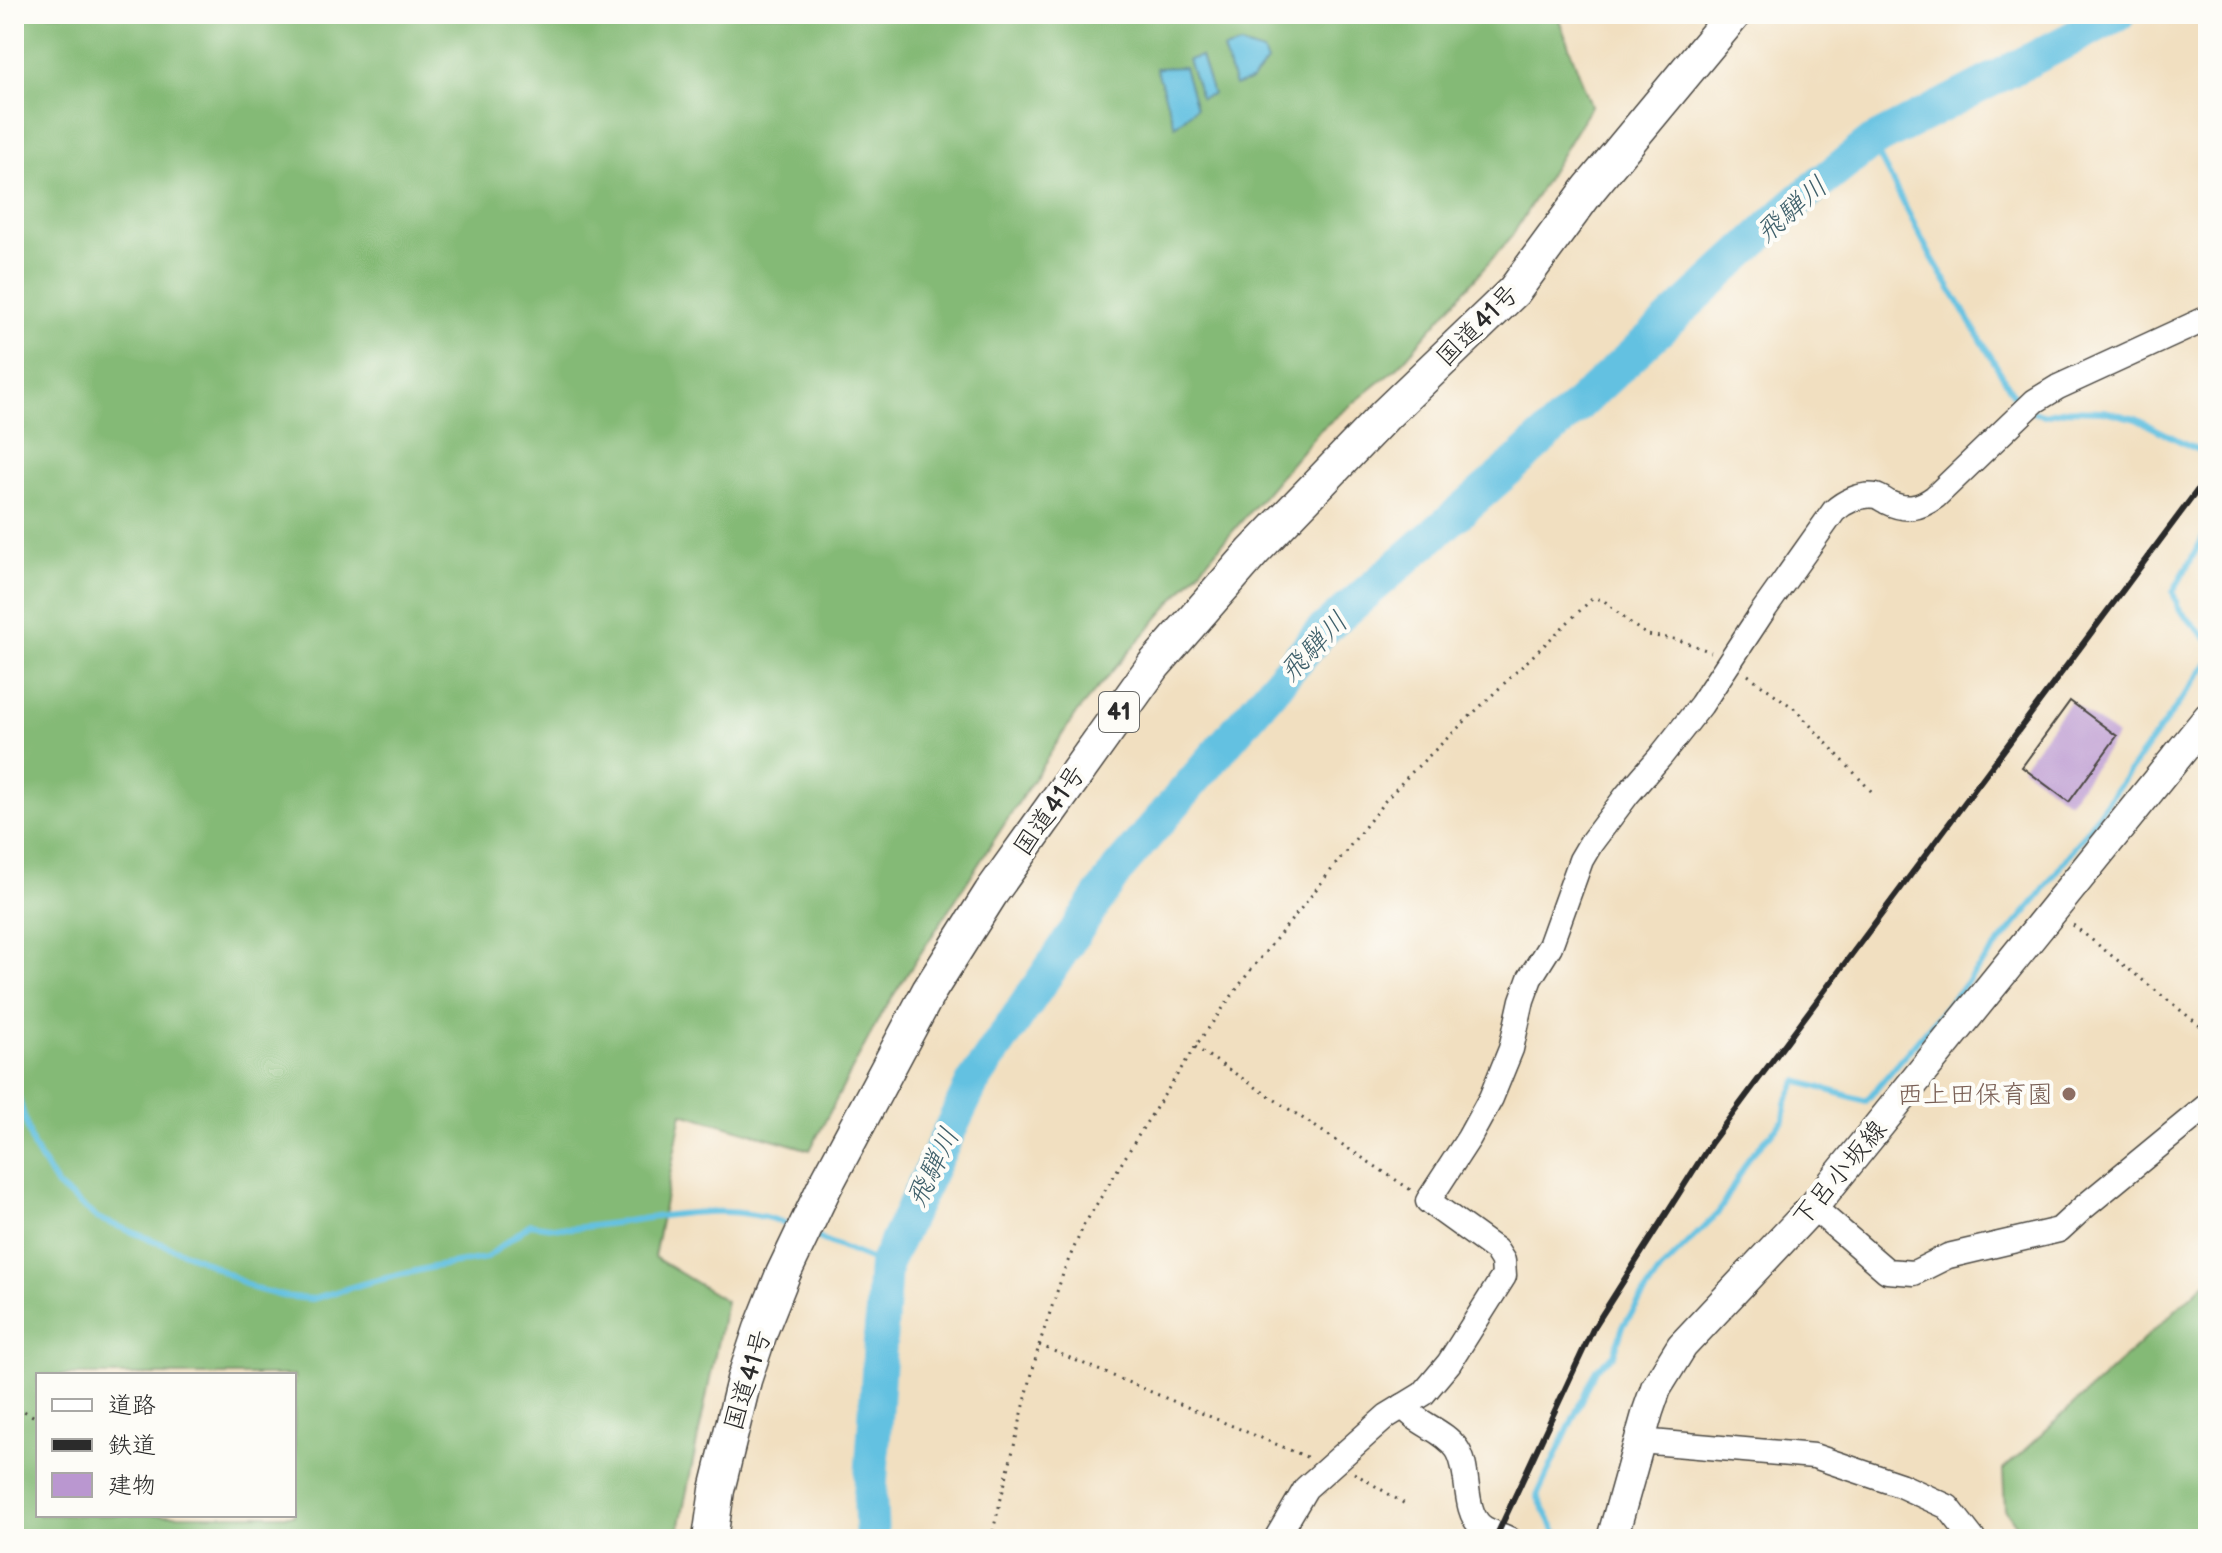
<svg xmlns="http://www.w3.org/2000/svg" width="2222" height="1553" font-family="'Balsamiq Sans','Klee One',sans-serif">
  <style>
    .forest { fill: #84ba76; stroke: #587250; stroke-width: 2; fill-rule: evenodd }
    .water { fill: #63c1e1; stroke: #477686; stroke-width: 2 }
    .lines { fill: none; stroke-linecap: round; stroke-linejoin: round }
    .stream { stroke: #63c1e1; stroke-width: 6 }
    .river { stroke: #63c1e1; stroke-width: 34 }
    .building { fill: #ba97d0 }
    .minor-casing { stroke: #494641; stroke-width: 27 }
    .major-casing { stroke: #494641; stroke-width: 33 }
    .highway-casing { stroke: #494641; stroke-width: 37 }
    .path { stroke: #494641; stroke-width: 3; stroke-dasharray: 2 6; stroke-linecap: butt }
    .minor { stroke: #fff; stroke-width: 24 }
    .major { stroke: #fff; stroke-width: 30 }
    .highway { stroke: #fff; stroke-width: 34 }
    .rail { stroke: #2b2b2b; stroke-width: 6 }
    .education-dot { fill: #8d6e63; stroke: #fdfcf7; stroke-width: 3 }
    .labels { text-anchor: middle; stroke-width: 8; stroke-linejoin: round; paint-order: stroke }
    .shield { fill: #fdfcf7; stroke: #6a6a68; stroke-width: 2 }
    .shield-label { font-size: 24px; font-weight: bold; fill: #2b2b2b }
    .street-label { font-size: 26px; fill: #2b2b2b; stroke: #fdfcf7 }
    .education-label { font-size: 26px; fill: #785e54; stroke: #fdfcf7; text-anchor: end }
    .water-label { font-size: 28px; font-style: italic; fill: #3f606b; stroke: #fdfcf7 }
  </style>
  <rect width="100%" height="100%" fill="#fdfcf7"/>
  <filter id="ink" filterUnits="userSpaceOnUse"><feTurbulence type="fractalNoise" baseFrequency=".0125" numOctaves="2"/><feDisplacementMap in="SourceGraphic" scale="16" xChannelSelector="R" yChannelSelector="G"/><feConvolveMatrix kernelMatrix="1 2 1 2 8 2 1 2 1" color-interpolation-filters="sRGB"/></filter>
  <filter id="wash" filterUnits="userSpaceOnUse"><feTurbulence type="fractalNoise" baseFrequency=".006" numOctaves="4" result="noise"/><feDisplacementMap in="SourceGraphic" scale="32" xChannelSelector="R" yChannelSelector="G"/><feGaussianBlur stdDeviation="1.8" result="paint"/><feColorMatrix in="noise" values="0 0 0 0 0 0 0 0 0 0 0 0 0 0 0 0 0 1.4 0 .05"/><feComposite in="paint" operator="in"/></filter>
  <g filter="url(#wash)">
    <rect width="100%" height="100%" fill="#f1dfc0"/>
    <!-- forest -->
    <g class="forest">
      <path d="M14 14H1557L1591 106 1512 236 1397 368 1320 430 1077 712 880 1016 810 1150 682 1113 654 1257 726 1301 677 1539H14ZM38 1375H294V1515H38Z"/>
      <path d="M2208 1280V1539H2026L2005 1509 2003 1470Z"/>
    </g>
    <!-- water -->
    <g class="water">
      <path d="M1241 45 1263 52 1267 62 1252 80 1235 86 1223 50Z"/>
      <path d="M1201 56 1213 94 1201 98 1188 60Z"/>
      <path d="M1184 67 1196 108 1175 126 1156 68Z"/>
    </g>
    <g class="lines">
      <!-- stream -->
      <g class="stream">
        <path d="M1872 142 1928 251 2021 407"/>
        <path d="M2034 412 2044 415 2066 410 2104 411 2136 419 2208 455"/>
        <path d="M2208 529 2173 592 2178 608 2208 640"/>
        <path d="M14 1083 33 1146 57 1186 97 1218 200 1259 253 1288 282 1296 312 1299 366 1283 433 1267 486 1258 530 1224C544 1226 559 1229 573 1228 646 1222 724 1195 794 1227"/>
        <path d="M811 1235 885 1265"/>
        <path d="M1560 1539 1537 1496 1596 1369 1614 1355 1623 1326 1660 1271 1719 1212 1750 1156 1784 1120 1786 1103 1797 1081 1866 1101 2036 900 2208 663"/>
      </g>
      <!-- river -->
      <path class="river" d="M872 1539 870 1496 885 1265 972 1084 1118 869 1321 632 1516 463 1799 200 1872 142 2119 14"/>
    </g>
    <g id="blocks">
      <!-- building -->
      <path class="building" d="M2070 701 2117 736 2069 802 2022 767Z"/>
    </g>
  </g>
  <g filter="url(#ink)">
    <use href="#blocks" fill-opacity="0" stroke="#494641" stroke-width="2"/>
    <g class="lines">
      <!-- minor casing -->
      <g class="minor-casing">
        <g id="minor">
          <path d="M1813 1207 1887 1271 1914 1273 1948 1256 2059 1230 2084 1207 2208 1105"/>
          <path d="M1403 1406C1417 1424 1444 1430 1457 1449 1471 1469 1462 1510 1481 1526 1488 1532 1501 1535 1509 1539"/>
          <path d="M1640 1441 1814 1456 1900 1485 1948 1507 1973 1539"/>
          <path d="M1276 1539 1306 1488 1387 1416 1423 1394 1449 1363 1504 1276 1503 1261 1496 1250 1428 1201 1469 1138 1491 1098 1511 1049 1522 1000 1530 978 1550 946 1581 860 1591 843 1627 795 1660 757 1701 705 1761 614 1834 511C1844 502 1861 493 1876 496 1877 496 1886 501 1887 502 1905 511 1919 509 1935 497L2035 401 2058 387 2208 318"/>
        </g>
      </g>
      <!-- major casing -->
      <g class="major-casing">
        <path id="major" d="M1612 1539 1648 1411 1656 1388 1682 1346 1813 1207 2208 718"/>
      </g>
      <!-- highway casing -->
      <g class="highway-casing">
        <path id="highway" d="M710 1539 717 1490 744 1380 761 1329 783 1274 825 1186 929 991 991 893 1154 665 1253 552 1385 415 1514 291 1589 189 1734 14"/>
      </g>
      <!-- path -->
      <g class="path">
        <path d="M1748 675 1795 709 1872 792"/>
        <path d="M2073 925 2208 1032"/>
        <path d="M1195 1047 1411 1190"/>
        <path d="M1039 1345 1065 1268 1084 1225 1143 1128 1197 1044 1249 972 1307 901 1385 801 1409 775 1592 599H1602L1630 623 1647 635 1679 640 1711 652"/>
        <path d="M14 1399 24 1411 38 1419"/>
        <path d="M1354 1473 1405 1504"/>
        <path d="M991 1539 1039 1345 1309 1458"/>
      </g>
      <!-- minor -->
      <use href="#minor" class="minor"/>
      <!-- major -->
      <use href="#major" class="major"/>
      <!-- highway -->
      <use href="#highway" class="highway"/>
      <!-- rail -->
      <path class="rail" d="M1495 1539 1593 1329 1711 1143 2208 476"/>
    </g>
  </g>
  <!-- markers -->
  <circle class="education-dot" cx="2069" cy="1094" r="8"/>
  <g class="labels">
    <!-- shield labels -->
    <rect class="shield" x="1099" y="692" width="40" height="40" rx="6"/>
    <g class="shield-label">
      <text x="1119" y="720">41</text>
    </g>
    <!-- street labels -->
    <g class="street-label">
      <text transform="translate(1477 325) rotate(-45)" y="9">国道41号</text>
      <text transform="translate(1049 810) rotate(-55)" y="9">国道41号</text>
      <text transform="translate(1839 1173) rotate(-50)" y="9">下呂小坂線</text>
      <text transform="translate(747 1380) rotate(-73)" y="9">国道41号</text>
    </g>
    <!-- education labels -->
    <g class="education-label">
      <text x="2053" y="1103">西上田保育園</text>
    </g>
    <!-- water labels -->
    <g class="water-label">
      <text transform="translate(1791 209) rotate(-41)" y="10">飛騨川</text>
      <text transform="translate(1313 646) rotate(-46)" y="10">飛騨川</text>
      <text transform="translate(932 1167) rotate(-64)" y="10">飛騨川</text>
    </g>
  </g>
  <!-- margin -->
  <rect width="2222" height="1553" fill="none" stroke="#fdfcf7" stroke-width="48"/>
  <!-- legend -->
  <rect x="36" y="1373" width="260" height="144" fill="#fdfcf7" stroke="#a9a8a5" stroke-width="2"/>
  <rect x="52" y="1399" width="40" height="12" fill="#ffffff" stroke="#a9a8a5" stroke-width="2"/>
  <text x="108" y="1413" font-size="24" fill="#2b2b2b">道路</text>
  <rect x="52" y="1439" width="40" height="12" fill="#2b2b2b" stroke="#a9a8a5" stroke-width="2"/>
  <text x="108" y="1453" font-size="24" fill="#2b2b2b">鉄道</text>
  <rect x="52" y="1473" width="40" height="24" fill="#ba97d0" stroke="#a9a8a5" stroke-width="2"/>
  <text x="108" y="1493" font-size="24" fill="#2b2b2b">建物</text>
</svg>
